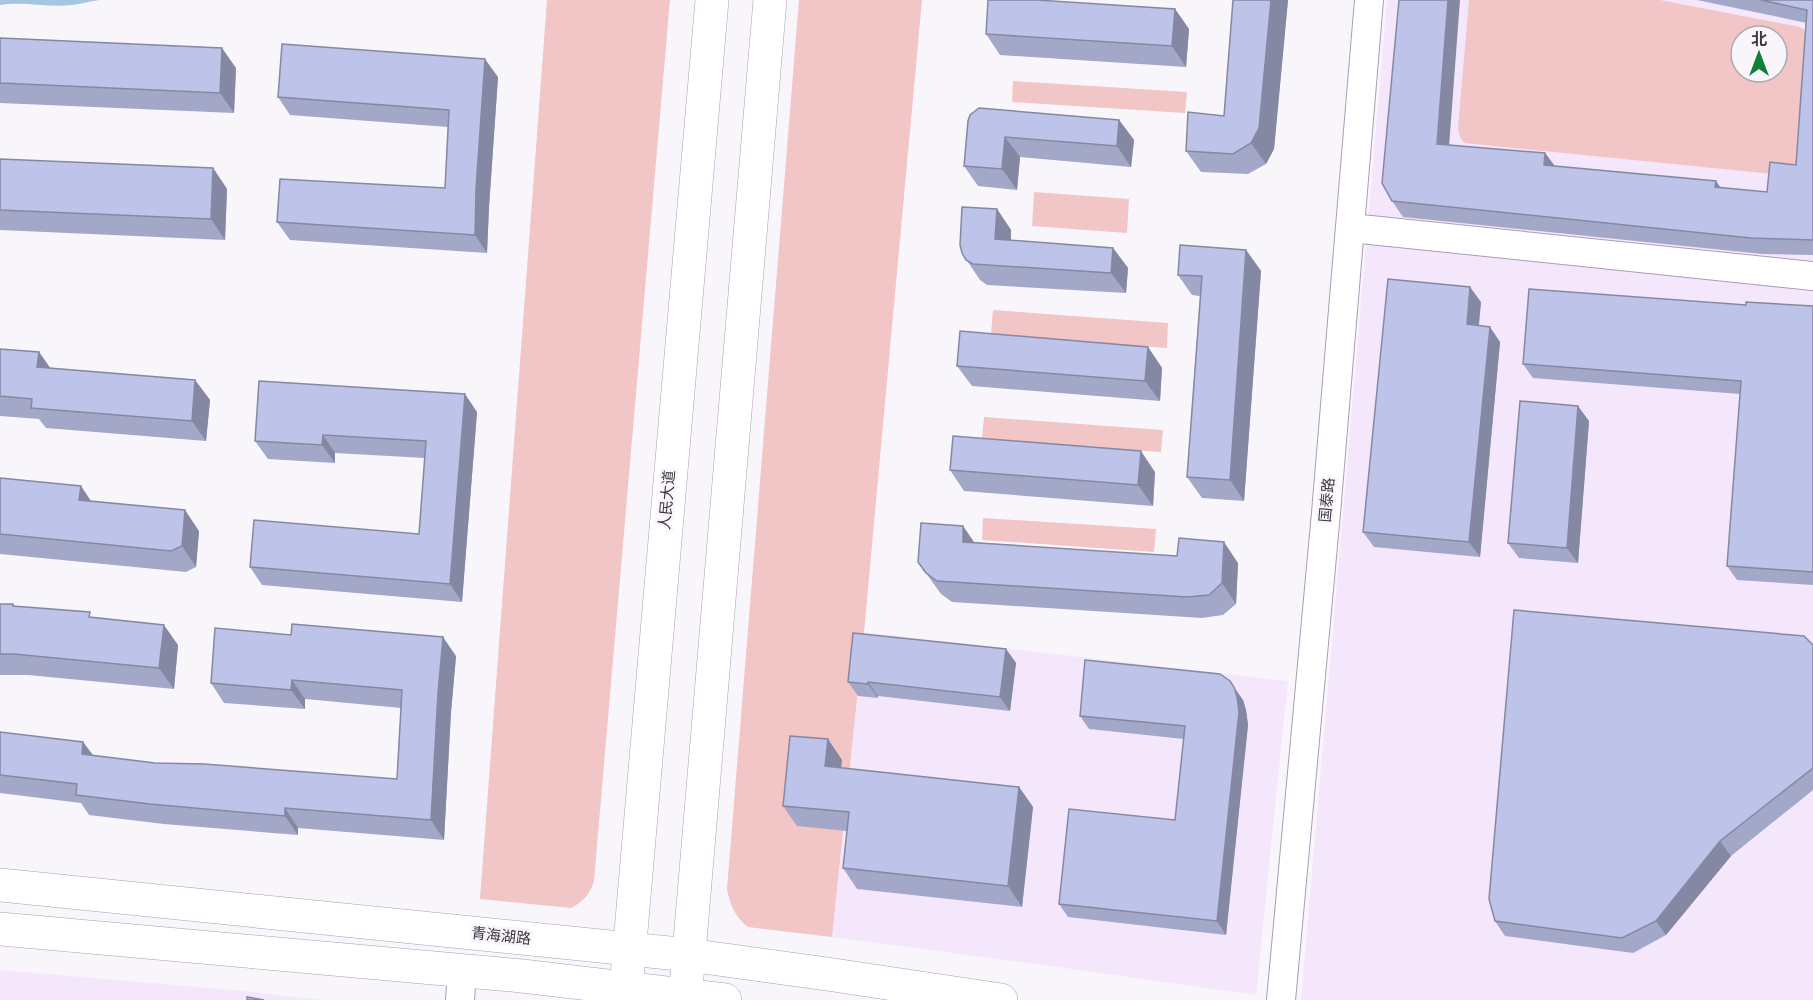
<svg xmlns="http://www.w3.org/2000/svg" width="1813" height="1000" font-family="'Roboto Serif','Noto Sans SC',serif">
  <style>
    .built { fill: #f4e7fc; fill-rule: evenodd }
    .green { fill: #f2c5c6; fill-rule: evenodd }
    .water { fill: #a6c5e2 }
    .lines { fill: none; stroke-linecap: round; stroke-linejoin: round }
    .street-casing { stroke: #ac9cb6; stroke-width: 30 }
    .secondary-casing { stroke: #ac9cb6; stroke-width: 34 }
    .street { stroke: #fff; stroke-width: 28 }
    .secondary { stroke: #fff; stroke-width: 33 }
    .wall { fill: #a3a8c8 }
    .shaded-wall { fill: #8588a3 }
    .building { fill: #bec3e9; stroke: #8588a3; stroke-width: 1.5 }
    .labels { text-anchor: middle; stroke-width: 6; stroke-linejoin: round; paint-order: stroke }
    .street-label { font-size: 15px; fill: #3e3742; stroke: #f9f6fb }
  </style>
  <rect width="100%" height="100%" fill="#f9f6fb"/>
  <!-- built -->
  <g class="built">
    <path d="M1387 0H1813V1000H1301ZM1741 36H1777V72H1741Z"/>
    <path d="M864 632 1288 681 1256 995 1043 965 832 937Z"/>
    <path d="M0 970 245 991 321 1000H0Z"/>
  </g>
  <!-- green -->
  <g class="green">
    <path d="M547 0H670L594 880C592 892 582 903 571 908L480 899Z"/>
    <path d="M799 0H922L864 632 832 937 748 927C735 917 730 905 727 889Z"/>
    <path d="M1469 0H1660L1800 27 1810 33 1802 173 1783 175 1464 143 1460 137 1458 128ZM1741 36H1777V72H1741Z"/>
    <path d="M1013 81 1187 92 1185 113 1012 102Z"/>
    <path d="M1034 192 1129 199 1127 233 1032 226Z"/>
    <path d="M993 310 1168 323 1167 348 991 335Z"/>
    <path d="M984 417 1163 430 1161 452 982 439Z"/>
    <path d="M983 518 1156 529 1154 552 982 540Z"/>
  </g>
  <!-- water -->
  <path class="water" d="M0 0H100C91 1 81 4 72 5 48 8 24 1 0 5Z"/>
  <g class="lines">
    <!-- street casing -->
    <g class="street-casing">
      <g id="street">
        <path d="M1351 228 1813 276"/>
        <path d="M460 1000 462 971"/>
        <path d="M1281 1000 1326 513 1369 0"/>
      </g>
    </g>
    <!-- secondary casing -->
    <g class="secondary-casing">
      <g id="secondary">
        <path d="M0 885 689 955 827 974 1001 1000"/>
        <path d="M0 929 522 976 725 1000"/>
        <path d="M625 1000 712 0"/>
        <path d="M685 1000 770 0"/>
      </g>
    </g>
    <!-- street -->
    <use href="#street" class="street"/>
    <!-- secondary -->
    <use href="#secondary" class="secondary"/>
  </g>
  <!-- wall -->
  <g class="wall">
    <path d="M1233 0H1288L1274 149 1266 164 1248 174 1201 172 1186 151 1224 116Z"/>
    <path d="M1697 0H1813V255L1762 254 1403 217 1392 201 1449 145 1545 153 1555 166 1721 188 1767 192 1796 165 1807 23Z"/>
    <path d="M1175 9 1189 29 1186 67 1000 55 986 34Z"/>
    <path d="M0 38 236 68 234 113 0 103Z"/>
    <path d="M498 77 489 207 487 253 290 240 277 222 445 188 448 127 290 115 278 97Z"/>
    <path d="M1119 120 1134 140 1131 167 1020 157 1017 190 978 186 964 166 968 121Z"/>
    <path d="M0 159 213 168 227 189 225 240 0 230Z"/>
    <path d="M997 209 1011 230V240L1113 248 1128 268 1126 293 987 285 980 280 962 253Z"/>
    <path d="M1246 250 1261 271 1244 501 1202 498 1187 477 1200 296 1192 295 1178 275Z"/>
    <path d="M1481 302 1479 326 1500 342 1480 557 1374 547 1363 532Z"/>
    <path d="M1746 305 1813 306V585L1737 580 1727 566 1740 394 1533 378 1523 364Z"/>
    <path d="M1148 347 1162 368 1160 401 972 386 957 366Z"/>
    <path d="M0 349 39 352 50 368 195 380 210 400 206 441 46 428 39 419 0 416Z"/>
    <path d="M477 412 462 602 262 585 250 567 419 534 425 458 335 453V463L268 459 255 441Z"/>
    <path d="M1589 421 1578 563 1519 558 1508 543Z"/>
    <path d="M950 470 1155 472 1153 506 964 491Z"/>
    <path d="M0 478 91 501 199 531 196 567 186 572 0 554Z"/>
    <path d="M963 526 974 542 1238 563 1236 604 1223 615 1202 618 952 602 941 594 918 562Z"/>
    <path d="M0 604H13L15 606 94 618 178 645 174 689 28 675H0Z"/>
    <path d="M1813 645V790L1731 856 1666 935 1633 953 1505 936 1495 921Z"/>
    <path d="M1006 649 1016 663 1010 711 878 696V698L858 696 848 682Z"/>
    <path d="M456 656 451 712 444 840 298 828V835L164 824 89 815 81 803 0 793V732L83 742 93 755 155 763 397 779 401 708 305 699V709L224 703 211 683Z"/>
    <path d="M1243 700 1246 710 1248 725 1226 935 1068 917 1059 904 1175 820 1184 739 1089 729 1080 716Z"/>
    <path d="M842 760 841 768 1019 787 1033 807 1022 907 857 889 843 868 847 831 797 826 783 806Z"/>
  </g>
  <!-- shaded-wall -->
  <g class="shaded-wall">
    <path d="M1271 0H1288L1274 149 1266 164 1251 143Z"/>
    <path d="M1448 0H1460L1448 160 1437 144Z"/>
    <path d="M1175 9 1189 29 1186 67 1172 46Z"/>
    <path d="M222 48 236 68 234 113 220 93Z"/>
    <path d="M485 59 498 77 489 207 487 253 475 235 476 189Z"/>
    <path d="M1119 120 1134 140 1131 167 1117 146Z"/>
    <path d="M1005 137 1020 157 1017 190 1002 169Z"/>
    <path d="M1545 153 1556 168 1544 165Z"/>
    <path d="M213 168 227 189 225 240 211 219Z"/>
    <path d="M1716 181 1727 197 1715 187Z"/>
    <path d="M997 209 1011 230 1010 259 995 239Z"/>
    <path d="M1113 248 1128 268 1126 293 1111 273Z"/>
    <path d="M1246 250 1261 271 1244 501 1230 480Z"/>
    <path d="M1470 287 1481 302 1477 339 1467 324Z"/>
    <path d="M1490 327 1500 342 1480 557 1469 542Z"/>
    <path d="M1148 347 1162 368 1160 401 1145 381Z"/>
    <path d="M39 352 53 372 37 367Z"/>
    <path d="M195 380 210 400 206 441 192 421Z"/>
    <path d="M465 394 477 412 462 602 450 584Z"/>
    <path d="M1578 406 1589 421 1578 563 1567 548Z"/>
    <path d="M323 435 335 453V463L322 445Z"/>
    <path d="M1141 451 1155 472 1153 506 1138 485Z"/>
    <path d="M81 486 95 507 79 500Z"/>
    <path d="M185 510 199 531 196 567 182 546Z"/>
    <path d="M963 526 977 547 963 542Z"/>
    <path d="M1224 542 1238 563 1236 604 1222 583Z"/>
    <path d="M164 625 178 645 174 689 159 668Z"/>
    <path d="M443 637 456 656 451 712 444 840 431 820 438 693Z"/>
    <path d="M1006 649 1016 663 1010 711 1000 697Z"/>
    <path d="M292 680 305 699V709L291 690Z"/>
    <path d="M868 682 878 696V698L868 684Z"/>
    <path d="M1234 687 1243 700 1246 710 1248 725 1226 935 1217 921Z"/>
    <path d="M828 739 842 760 839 786 825 766Z"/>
    <path d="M83 742 97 761 82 754Z"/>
    <path d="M1019 787 1033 807 1022 907 1008 886Z"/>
    <path d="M285 808 298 828V835L285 816Z"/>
    <path d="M1720 841 1731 856 1666 935 1656 921Z"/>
  </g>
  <!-- building -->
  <g class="building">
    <path d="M988 0H1037L1175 9 1172 46 986 34Z"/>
    <path d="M1233 0H1271L1259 128 1251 143 1233 154 1186 151 1188 112 1224 116Z"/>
    <path d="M1399 0H1448L1437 144 1545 153 1544 165 1716 181 1715 187 1767 192 1770 162 1796 165 1807 10 1761 0H1813V240L1751 238 1392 201 1382 183Z"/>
    <path d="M0 38 222 48 220 93 0 83Z"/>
    <path d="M282 44 485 59 476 189 475 235 277 222 280 179 445 188 449 110 278 97Z"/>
    <path d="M979 108 1119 120 1117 146 1005 137 1002 169 964 166 968 121 970 115Z"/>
    <path d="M0 159 213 168 211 219 0 210Z"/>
    <path d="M962 207 997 209 995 239 1113 248 1111 273 973 264 966 260 962 253 960 245Z"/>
    <path d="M1180 245 1246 250 1230 480 1187 477 1202 276 1178 275Z"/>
    <path d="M1388 279 1470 287 1467 324 1490 327 1469 542 1363 532Z"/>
    <path d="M1529 289 1746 305V302L1813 306V572L1727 566 1741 381 1523 364Z"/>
    <path d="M960 331 1148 347 1145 381 957 366Z"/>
    <path d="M0 349 39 352 37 367 195 380 192 421 31 408 32 399 0 396Z"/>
    <path d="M259 381 465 394 450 584 250 567 254 520 419 534 426 441 323 435 322 445 255 441Z"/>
    <path d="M1520 401 1578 406 1567 548 1508 543Z"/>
    <path d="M953 436 1141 451 1138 485 950 470Z"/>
    <path d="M0 478 81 486 79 500 185 510 182 546 171 551 0 534Z"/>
    <path d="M921 523 963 526V542L1177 556 1179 538 1224 542 1222 583 1209 595 1187 597 937 581 926 573 918 562Z"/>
    <path d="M0 604H13V606L90 612 89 617 164 625 159 668 14 654H0Z"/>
    <path d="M1514 610 1804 636 1813 645V768L1720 841 1656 921 1622 938 1495 921 1489 899Z"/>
    <path d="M292 624 443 637 438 693 431 820 285 808V816L150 804 76 795 77 784 0 775V732L83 742 82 754 155 763 204 764 397 779 402 690 292 680 291 690 211 683 215 628 291 635Z"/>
    <path d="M853 633 1006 649 1000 697 868 682V684L848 682Z"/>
    <path d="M1085 660 1220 674 1230 681 1234 687 1237 697 1239 712 1217 921 1059 904 1069 809 1175 820 1185 726 1080 716Z"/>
    <path d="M790 736 828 739 825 766 1019 787 1008 886 843 868 849 812 783 806Z"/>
    <path d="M247 997 264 1000H247Z"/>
  </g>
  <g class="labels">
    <!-- street labels -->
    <g class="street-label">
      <text transform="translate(667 500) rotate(-85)" y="5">人民大道</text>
      <text transform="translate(1327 500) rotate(-85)" y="5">国泰路</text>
      <text transform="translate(501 936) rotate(6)" y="5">青海湖路</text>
    </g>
  </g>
  <!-- north arrow -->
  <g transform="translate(1759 54)"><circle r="28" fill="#f9f6fb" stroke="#aeaab1" stroke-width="1.5"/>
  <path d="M0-4.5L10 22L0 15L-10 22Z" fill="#108037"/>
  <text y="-9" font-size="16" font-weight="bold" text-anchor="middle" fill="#3e3742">北</text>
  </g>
</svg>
